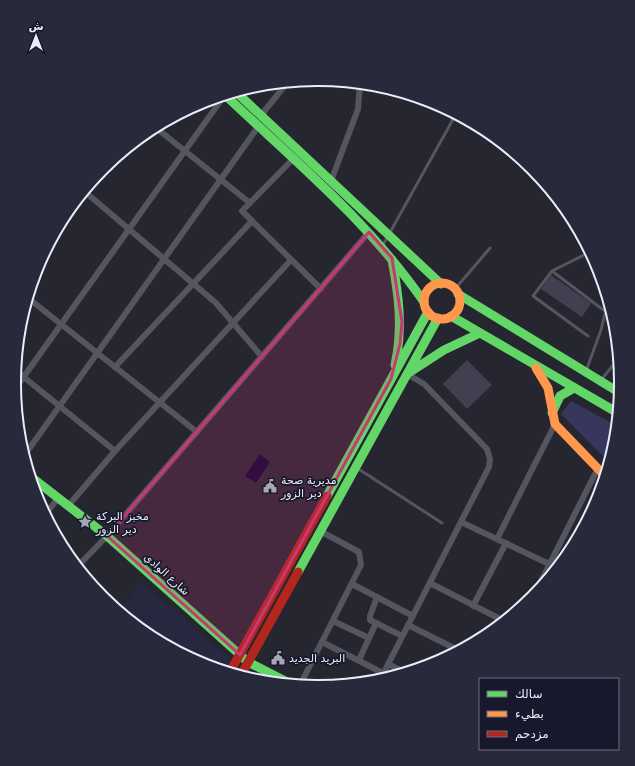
<svg xmlns="http://www.w3.org/2000/svg" width="635" height="766" font-family="'DejaVu Sans','Noto Sans Arabic',sans-serif">
  <style>
    .built { fill: #27273f }
    .green { fill: #37375d }
    .water { fill: #0e0334 }
    .building { fill: #404050 }
    .lines { fill: none; stroke-linecap: round; stroke-linejoin: round }
    .lane { stroke: #55555f; stroke-width: 3 }
    .street { stroke: #55555f; stroke-width: 6 }
    .fast { stroke: #63d668; stroke-width: 9 }
    .slow { stroke: #ff974d; stroke-width: 9 }
    .jam { stroke: #b3261e; stroke-width: 9 }
    .marked { fill: #c83873; fill-opacity: 0.2; stroke: #c83873; stroke-width: 3; stroke-linejoin: round }
    .labels { text-anchor: middle; stroke-width: 3.5; stroke-linejoin: round; paint-order: stroke }
    .poi-label { font-size: 11px; fill: #ebecfa; stroke: #18182c; text-anchor: start }
    .street-label { font-size: 11px; fill: #ebecfa; stroke: #18182c }
    .rim { fill: none; stroke: #ebecfa; stroke-width: 2 }
  </style>
  <rect width="100%" height="100%" fill="#262631"/>
  <!-- built -->
  <path class="built" d="M141 582 230 659V662L226 671 201 663 156 639 119 611Z"/>
  <!-- green -->
  <path class="green" d="M571 401 617 426 615 442 609 462 561 414Z"/>
  <!-- water -->
  <path class="water" d="M260 454 270 462 256 483 245 476Z"/>
  <!-- building -->
  <g class="building">
    <path d="M551 275 591 303 582 317 541 289Z"/>
    <path d="M467 360 492 385 467 409 443 384Z"/>
  </g>
  <g class="lines">
    <!-- lane -->
    <g class="lane">
      <path d="M383 245 456 114"/>
      <path d="M590 252 552 271 606 312"/>
      <path d="M590 252V256L597 266"/>
      <path d="M552 271 533 296 588 336"/>
      <path d="M455 289 490 248"/>
      <path d="M586 371 601 330 608 301"/>
      <path d="M601 380 619 358"/>
      <path d="M357 468 442 523"/>
    </g>
    <!-- street -->
    <g class="street">
      <path d="M262 114 287 83"/>
      <path d="M155 127 250 203"/>
      <path d="M294 158 242 211 321 289"/>
      <path d="M331 181 358 109 360 84"/>
      <path d="M84 191 216 303 262 357"/>
      <path d="M28 298 197 432"/>
      <path d="M115 367 252 221"/>
      <path d="M15 370 115 451"/>
      <path d="M15 389 224 96"/>
      <path d="M24 456 258 127"/>
      <path d="M68 506 115 451 291 260"/>
      <path d="M45 515 58 498"/>
      <path d="M461 522 549 564"/>
      <path d="M497 539 555 424"/>
      <path d="M77 567 107 536 369 232"/>
      <path d="M430 583 504 621"/>
      <path d="M352 584 413 616"/>
      <path d="M534 595 598 468"/>
      <path d="M377 597 370 616V620L402 636"/>
      <path d="M473 606 506 543"/>
      <path d="M333 621 369 638"/>
      <path d="M408 625 458 650"/>
      <path d="M322 642 383 673"/>
      <path d="M359 660 376 623"/>
      <path d="M388 664 404 672"/>
      <path d="M380 680 489 467 490 459 487 449 424 384 407 374"/>
      <path d="M300 685 361 565 359 552 320 531"/>
    </g>
    <!-- fast -->
    <g class="fast">
      <path d="M236 92 441 284"/>
      <path d="M225 95C296 162 368 221 424 302"/>
      <path d="M392 260C399 296 403 329 395 365"/>
      <path d="M458 294 620 393"/>
      <path d="M451 316 618 413"/>
      <path d="M410 372 444 350 480 333"/>
      <path d="M552 413 560 396 574 388"/>
      <path d="M30 476 107 536 248 662 291 684"/>
      <path d="M327 496 428 312"/>
      <path d="M298 572 438 318"/>
    </g>
    <!-- slow -->
    <g class="slow">
      <circle cx="442" cy="301" r="18"/>
      <path d="M536 368 548 388 555 424 605 476"/>
    </g>
    <!-- jam -->
    <g class="jam">
      <path d="M230 672 327 496"/>
      <path d="M241 675 298 572"/>
    </g>
  </g>
  <!-- marked area -->
  <path class="marked" d="M369 232 392 258 402 322 400 344 391 379 240 655 107 536Z"/>
  <!-- icons -->
  <defs>
    <g id="civic-bare" transform="scale(1.08)"><path d="M-.6-6.5H3V-4.5H.6V-3L4-1V1h2V6H-6V1h2V-1L-.6-3ZM-1.2 2.5V6h2.4V2.5Z" fill="#a6a7b4" stroke="#18182c" stroke-width="2.5" paint-order="stroke"/></g>
    <g id="sight-bare" transform="scale(1.08)"><path d="M0-6L1.8-2.2L6-1.7L2.9 1.2L3.7 5.4L0 3.3L-3.7 5.4L-2.9 1.2L-6-1.7L-1.8-2.2Z" fill="#a6a7b4" stroke="#18182c" stroke-width="2.5" paint-order="stroke"/></g>
  </defs>
  <g fill-rule="evenodd">
    <use href="#civic-bare" x="270" y="486"/>
    <use href="#sight-bare" x="85" y="522"/>
    <use href="#civic-bare" x="278" y="658"/>
  </g>
  <g class="labels">
    <!-- poi labels -->
    <g class="poi-label">
      <text x="281" y="484">مديرية صحة<tspan x="281" dy="13">دير الزور</tspan></text>
      <text x="96" y="520">مخبز البركة<tspan x="96" dy="13">دير الزور</tspan></text>
      <text x="289" y="662">البريد الجديد</text>
    </g>
    <!-- street labels -->
    <g class="street-label">
      <text transform="translate(167 574) rotate(42)" y="4">شارع الوادي</text>
    </g>
  </g>
  <!-- crop -->
  <path d="M0 0H635V766H0ZM317 86H318A296 296 0 0 1 614 382V384A296 296 0 0 1 318 680H317A296 296 0 0 1 21 384V382A296 296 0 0 1 317 86Z" fill="#29293c" fill-rule="evenodd"/>
  <path class="rim" d="M317 86H318A296 296 0 0 1 614 382V384A296 296 0 0 1 318 680H317A296 296 0 0 1 21 384V382A296 296 0 0 1 317 86Z"/>
  <!-- legend -->
  <rect x="479" y="678" width="140" height="72" fill="#18182c" stroke="#6c6d7e"/>
  <rect x="487" y="691" width="20" height="6" fill="#63d668" stroke="#6c6d7e"/>
  <text x="515" y="698" font-size="12" fill="#ebecfa">سالك</text>
  <rect x="487" y="711" width="20" height="6" fill="#ff974d" stroke="#6c6d7e"/>
  <text x="515" y="718" font-size="12" fill="#ebecfa">بطيء</text>
  <rect x="487" y="731" width="20" height="6" fill="#b3261e" stroke="#6c6d7e"/>
  <text x="515" y="738" font-size="12" fill="#ebecfa">مزدحم</text>
  <!-- north arrow -->
  <g transform="translate(36 36)" stroke="#18182c" stroke-width="3" paint-order="stroke">
  <path d="M0-3L7 15L0 10L-7 15Z" fill="#ebecfa"/>
  <text y="-6" font-size="11" font-weight="bold" text-anchor="middle" fill="#ebecfa">ش</text>
  </g>
</svg>
